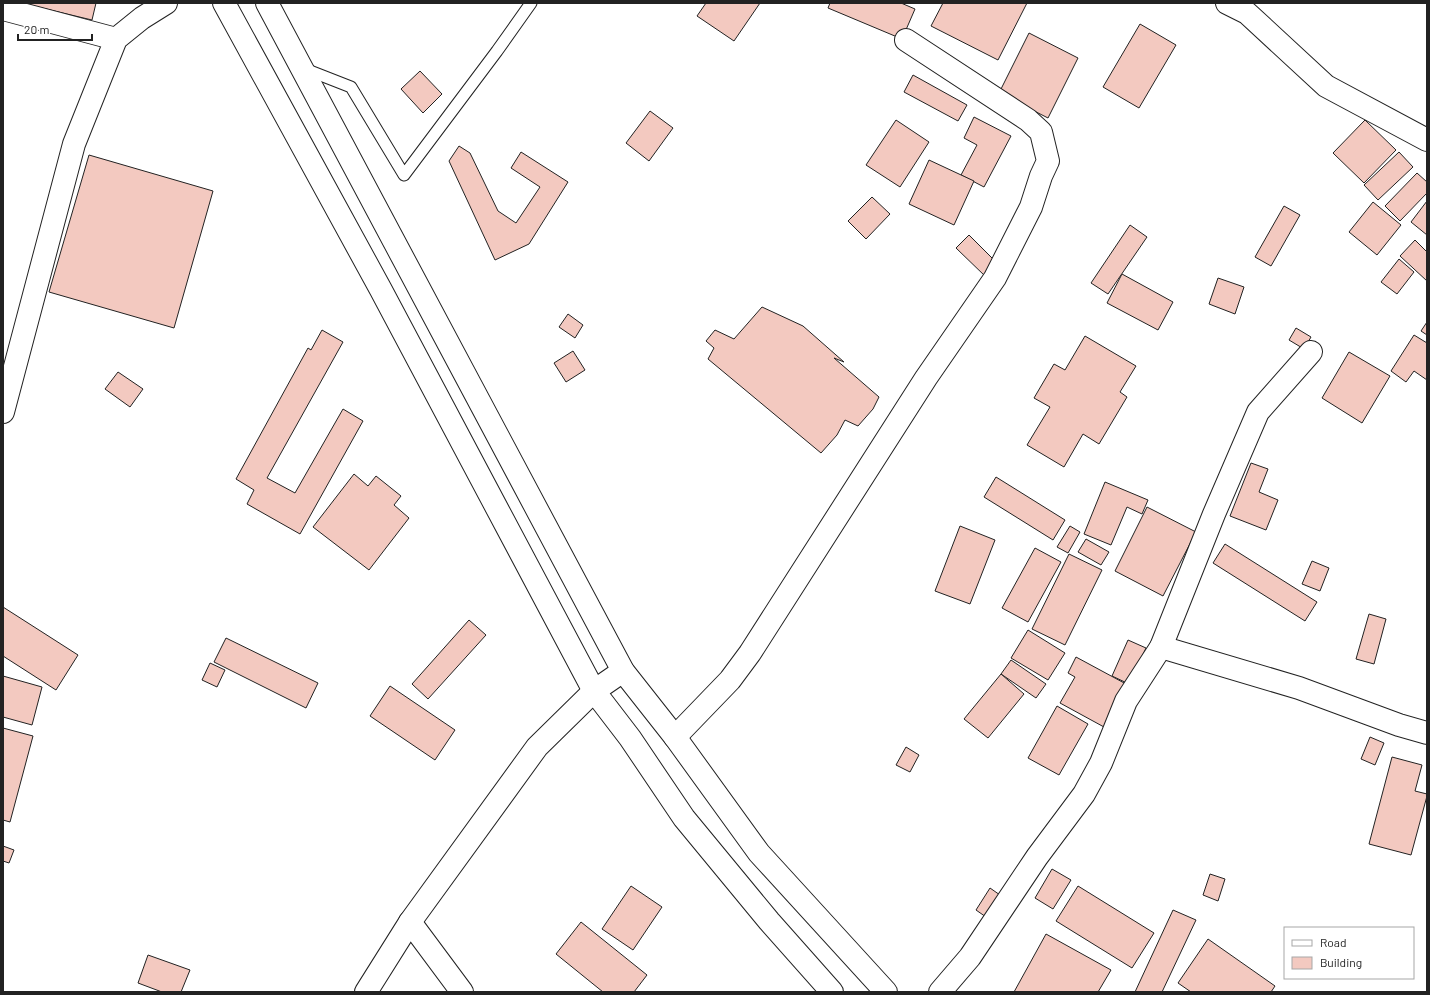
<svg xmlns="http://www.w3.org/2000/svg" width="1430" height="995" font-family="Barlow,sans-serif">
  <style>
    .building { fill: #f3c9c0; stroke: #222 }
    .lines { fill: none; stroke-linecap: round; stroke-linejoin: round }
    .service-casing { stroke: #222; stroke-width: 13 }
    .minor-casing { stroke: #222; stroke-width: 24 }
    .trunk-casing { stroke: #222; stroke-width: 24 }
    .service { stroke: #fff; stroke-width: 11 }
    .minor { stroke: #fff; stroke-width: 22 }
    .trunk { stroke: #fff; stroke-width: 22 }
  </style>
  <rect width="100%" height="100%" fill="#fff"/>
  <!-- building -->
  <g class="building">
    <path d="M21 3H96L92 20Z"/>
    <path d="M706 3H760L734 41 697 16Z"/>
    <path d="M830 3H901L915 9 902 39 828 8Z"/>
    <path d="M943 3H1027L998 60 931 26Z"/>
    <path d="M1140 24 1176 45 1139 108 1103 87Z"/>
    <path d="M1029 33 1078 58 1048 118 999 93Z"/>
    <path d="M420 71 442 94 423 113 401 89Z"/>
    <path d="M913 75 967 105 958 121 904 92Z"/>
    <path d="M650 111 673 128 649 161 626 143Z"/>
    <path d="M974 117 1011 136 984 187 961 175 977 145 964 138Z"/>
    <path d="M896 120 929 142 900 187 866 165Z"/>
    <path d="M1365 120 1396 150 1364 183 1333 153Z"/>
    <path d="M459 146 470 153 498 211 516 223 540 187 511 168 521 152 568 182 529 244 495 260 449 161Z"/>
    <path d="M1399 152 1413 167 1378 200 1364 185Z"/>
    <path d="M89 155 213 191 174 328 49 292Z"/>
    <path d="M929 160 974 181 954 225 909 204Z"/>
    <path d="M1417 173 1427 182V193L1400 221 1385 206Z"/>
    <path d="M872 197 890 214 866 239 848 221Z"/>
    <path d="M1427 201V235L1411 222Z"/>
    <path d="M1373 202 1401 225 1377 255 1349 232Z"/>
    <path d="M1284 206 1300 215 1271 266 1255 257Z"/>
    <path d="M1130 225 1147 237 1108 294 1091 283Z"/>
    <path d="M969 235 998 264 986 277 956 248Z"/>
    <path d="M1415 240 1427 252V281L1400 256Z"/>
    <path d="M1399 259 1414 272 1397 294 1381 282Z"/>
    <path d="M1122 274 1173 302 1158 330 1107 303Z"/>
    <path d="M1218 278 1244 287 1235 314 1209 304Z"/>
    <path d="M762 307 803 326 844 362 834 358 879 397 873 409 858 426 845 420 837 435 821 453 708 359 714 348 706 341 715 330 734 339Z"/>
    <path d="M568 314 583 325 575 338 559 327Z"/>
    <path d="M1427 322V335L1421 331Z"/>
    <path d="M1296 328 1311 337 1304 349 1289 340Z"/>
    <path d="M322 330 343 342 267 478 295 493 343 409 363 421 300 534 247 504 254 490 236 479 308 348 311 350Z"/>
    <path d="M1414 335 1427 343V380L1414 371 1406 382 1391 371Z"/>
    <path d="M1085 336 1136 366 1120 392 1127 397 1099 444 1083 434 1064 467 1027 445 1050 407 1034 398 1054 364 1065 370Z"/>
    <path d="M573 351 585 370 566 382 554 363Z"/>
    <path d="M1349 352 1390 376 1362 423 1322 398Z"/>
    <path d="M118 372 143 389 130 407 105 389Z"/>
    <path d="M1251 463 1268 469 1259 492 1278 500 1266 530 1230 516Z"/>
    <path d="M354 474 368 486 376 476 401 496 394 505 409 518 369 570 313 527Z"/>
    <path d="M996 477 1065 520 1053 540 984 497Z"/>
    <path d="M1105 482 1148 500 1142 514 1127 507 1111 545 1084 534Z"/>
    <path d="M1147 507 1196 532 1163 596 1115 571Z"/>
    <path d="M960 526 995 540 970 604 935 591Z"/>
    <path d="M1070 526 1080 532 1068 553 1057 547Z"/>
    <path d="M1086 539 1109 552 1101 565 1078 552Z"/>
    <path d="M1225 544 1317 602 1305 621 1213 563Z"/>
    <path d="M1035 548 1061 562 1028 622 1002 608Z"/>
    <path d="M1069 554 1102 570 1065 645 1032 629Z"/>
    <path d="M1312 561 1329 568 1320 591 1302 584Z"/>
    <path d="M3 607 78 655 56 690 3 656Z"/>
    <path d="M1369 614 1386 619 1374 664 1356 659Z"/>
    <path d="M469 620 486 635 428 699 412 684Z"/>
    <path d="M1028 630 1065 653 1048 680 1011 658Z"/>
    <path d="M226 638 318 683 306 708 214 662Z"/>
    <path d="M1128 640 1146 648 1129 684 1112 676Z"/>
    <path d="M1076 657 1126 684 1104 727 1060 703 1075 677 1068 673Z"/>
    <path d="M1011 660 1046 684 1036 698 1001 674Z"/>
    <path d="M210 663 225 670 217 687 202 680Z"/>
    <path d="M1001 674 1024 694 988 738 964 719Z"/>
    <path d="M3 676 42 687 32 725 3 717Z"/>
    <path d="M390 686 455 730 435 760 370 716Z"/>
    <path d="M1057 706 1088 724 1059 775 1028 758Z"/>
    <path d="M3 728 33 736 10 822 3 820Z"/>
    <path d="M1370 737 1384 743 1375 765 1361 759Z"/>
    <path d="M906 747 919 755 910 772 896 765Z"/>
    <path d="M1392 757 1422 765 1415 791 1427 794V796L1411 855 1369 844Z"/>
    <path d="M3 846 14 850 9 863 3 861Z"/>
    <path d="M1052 869 1071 880 1053 909 1035 898Z"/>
    <path d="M1210 874 1225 879 1218 901 1203 895Z"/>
    <path d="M631 886 662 907 633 950 602 929Z"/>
    <path d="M1078 886 1154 933 1132 968 1056 921Z"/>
    <path d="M990 888 1000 895 986 917 976 910Z"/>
    <path d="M1173 910 1196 920 1162 992H1135Z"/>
    <path d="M581 922 647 975 634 992H603L556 954Z"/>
    <path d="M1046 934 1111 970 1098 992H1014Z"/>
    <path d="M1208 939 1275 986 1271 992H1191L1178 983Z"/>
    <path d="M148 955 190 970 181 992H162L138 983Z"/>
  </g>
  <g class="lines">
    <!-- service casing -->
    <g class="service-casing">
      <path id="service" d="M305 69 351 87 404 175 497 51 531 3"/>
    </g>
    <!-- minor casing -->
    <g class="minor-casing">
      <g id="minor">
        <path d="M1227 3 1247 13 1326 86 1427 140"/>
        <path d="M3 9 116 39"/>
        <path d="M3 412 74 144 116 39 142 18 166 3"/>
        <path d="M1161 647 1299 688 1399 725 1427 733"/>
        <path d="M675 737 730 680 750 653 926 378 995 278 1031 207 1041 176 1048 161 1041 132 1028 120 906 40"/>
        <path d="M410 922 462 992"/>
        <path d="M366 992 410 922 537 747 594 691 623 671"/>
        <path d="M940 992 970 957 1037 857 1084 794 1101 763 1126 701 1161 647 1214 514 1258 412 1311 352"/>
      </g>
    </g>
    <!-- trunk casing -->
    <g class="trunk-casing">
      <g id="trunk">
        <path d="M224 3 381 290 594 691 630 738 684 818 769 921 832 992"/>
        <path d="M267 3 623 671 675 737 759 853 886 992"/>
      </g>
    </g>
    <!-- service -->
    <use href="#service" class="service"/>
    <!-- minor -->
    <use href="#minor" class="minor"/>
    <!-- trunk -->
    <use href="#trunk" class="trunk"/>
  </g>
  <!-- border -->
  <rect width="1430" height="995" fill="none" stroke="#222222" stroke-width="8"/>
  <!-- legend -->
  <rect x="1284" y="927" width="130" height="52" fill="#ffffff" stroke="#a7a7a7"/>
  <rect x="1292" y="940" width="20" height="6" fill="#ffffff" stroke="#a7a7a7"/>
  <text x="1320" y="947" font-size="12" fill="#222222">Road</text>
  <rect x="1292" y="957" width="20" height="12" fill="#f3c9c0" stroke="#a7a7a7"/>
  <text x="1320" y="967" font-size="12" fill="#222222">Building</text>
  <!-- scale -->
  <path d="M18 34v6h74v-6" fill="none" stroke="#222222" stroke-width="2"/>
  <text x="24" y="34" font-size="12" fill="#222222" stroke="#ffffff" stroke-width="3" paint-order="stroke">20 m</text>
</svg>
